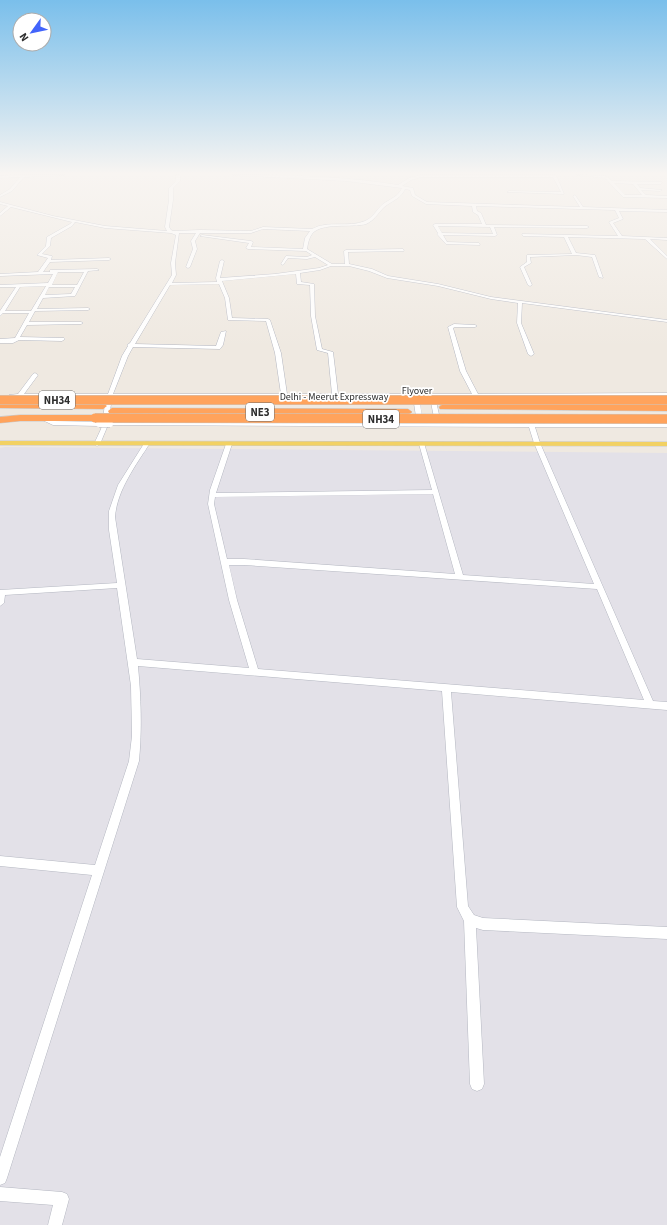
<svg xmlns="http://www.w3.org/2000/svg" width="667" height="1225" font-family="'Source Sans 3',sans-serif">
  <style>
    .industrial { fill: #e3e1e8 }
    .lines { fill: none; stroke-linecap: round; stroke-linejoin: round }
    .minor-casing { stroke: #b4b7c1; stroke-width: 1 }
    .major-casing { stroke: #c9c9c9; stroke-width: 1 }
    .highway-casing { stroke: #c9c9c9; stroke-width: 1 }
    .minor { fill: #fff; fill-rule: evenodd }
    .major { fill: #f2d163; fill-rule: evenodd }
    .highway { fill: #ffa35c; fill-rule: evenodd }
    .minor-bridge-casing { stroke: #b4b7c1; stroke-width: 7; stroke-linecap: butt }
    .highway-bridge-casing { stroke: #c9c9c9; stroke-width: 10; stroke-linecap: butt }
    .minor-bridge { stroke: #fff; stroke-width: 6 }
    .highway-bridge { stroke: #ffa35c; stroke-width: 9 }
    .labels { text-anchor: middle; stroke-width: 3.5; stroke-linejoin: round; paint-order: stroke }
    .far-street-label { font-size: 10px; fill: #2e2e2e; stroke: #fff }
    .shield { fill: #fff; stroke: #6d6d6d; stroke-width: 1 }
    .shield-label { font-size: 11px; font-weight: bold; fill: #2e2e2e }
  </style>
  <rect width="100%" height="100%" fill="#efe9e1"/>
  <!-- industrial -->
  <path class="industrial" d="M5 447 667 453V1225H0V448Z"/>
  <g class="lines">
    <!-- minor casing -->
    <g class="minor-casing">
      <g id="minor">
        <path d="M22 175H65L24 177 12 191 0 197V195L10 189 20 177 0 178V176Z"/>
        <path d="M176 175H180V181L173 188V200L169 227 171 230 173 231 200 230 251 231 263 227 312 229C328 220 348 228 365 221 373 218 377 209 383 204 390 199 398 197 402 188L346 181 232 175C287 175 344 176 398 185L409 178 420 175H556L564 194 507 192 509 191 561 192 553 177H421L411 180 402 186 413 188 415 195 427 202 580 207 573 196 575 195 583 207 667 210V212L619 211 623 219 613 223 622 236 667 238V240L650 239 667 256V259L645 239 568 237 576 253 595 255 603 278 599 277 592 257 576 255 530 257 531 263 524 267 532 285 530 286 528 285 520 267 527 262V255L572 254 564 237 523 236 522 234 618 236 609 222 619 218 615 210 476 206 477 211 481 213 486 225 587 226 589 227 587 228 494 227 497 235 495 236 443 235 447 242 479 243 480 245 446 244 437 234 438 233 433 225 435 224H482L478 215 473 212 472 206 426 204 412 196 410 190 405 189C401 198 394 200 387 205 379 210 376 220 366 224 352 228 321 222 312 234 309 238 308 243 307 249L332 264H345L344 251 346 250 403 249 404 251 348 252 349 264 372 269 388 276 438 284 491 297 667 320V322L522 303 521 323 534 354 531 356 528 354 517 323 518 303 491 299 438 286 387 278 369 271 349 266H331L320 270 300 273 301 282 314 284 315 316 322 349 333 352 338 394H472L460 371 448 327 454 324 475 325 477 326 475 327H455L453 328 466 371 478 394 667 393V397H435L441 423H667V427H535L540 443 653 701 667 702V710L451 692 468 906 474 915 483 918 667 927V939L483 930 476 928 484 1084 482 1089 477 1091 472 1089 470 1084 464 921 457 907 442 691 138 666C141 698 142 729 139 761L7 1178 5 1183 0 1185V1157L92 875 0 866V856L95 865 129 761 132 736 131 686 117 588 5 595 4 603 0 606V590L117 583 109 530V511L118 485 145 442H149L150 443C136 465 117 490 115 517L137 659 249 668 229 600 208 504 210 490 226 444 229 442 232 444 216 493 432 490 419 444 422 442 424 443 463 575 594 584 534 443 529 427 108 425 100 444 97 446 94 444 101 429 102 424 99 426 53 425 38 418 41 416 54 421 99 422 102 424 106 398 9 397V395L18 394 33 374 35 373 38 375 24 394H108L122 356 128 346 127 345 130 343 172 275 171 263 176 235 171 233 105 228 75 222 72 226 51 238 50 246 42 254 52 256 51 260 109 258 111 259 109 260 50 262 43 272H50V270H52L97 269 99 270 88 271 75 296 43 298 37 309 88 308 90 309 88 310 35 311 29 322H81L83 323 81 324 27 325 20 337 64 338 65 339 62 341 19 340 13 343H0V339L15 338 29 313H3L0 316V311L16 287H0V285L48 283 53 274 0 276V274L38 272 48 258 37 255 46 246 47 237 70 224 72 222 11 207 0 216V213L8 206 0 204V202L53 216 105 226 167 231 165 227 169 200V188L176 181ZM438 226 490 227 493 234 442 233ZM263 229 310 231 305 238 303 249 251 247 253 242 251 241 202 235 200 236 249 243 246 248 248 249 306 251 312 255 307 257 286 256 281 264 283 265 288 258 307 259 315 257 328 265 319 268 275 274 220 278 224 261 222 260 220 261 216 278 217 282 172 283 176 275 175 263 179 233H196L191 241 193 249 186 267 188 268 190 267 197 249 195 241 200 233H251ZM58 272H84L77 285H52ZM296 274 297 284 310 285 311 316 317 350 328 353 332 394H287L281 353 270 320 268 319 232 318 229 298 222 281ZM219 284 225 298 228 320 266 321 275 353 281 394H113L128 356 133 347 220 349 223 345 226 331 221 332 216 346 135 344 170 285ZM46 286 31 311H5L20 287ZM49 287H75L71 294 45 295ZM413 397 417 423H108L112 398ZM419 397H430L435 423H423ZM433 494 455 574 244 559H227L214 504 215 497ZM229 565H244L597 589 644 700 258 669 237 600Z"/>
        <path d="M576 175 606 176 612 181 662 182 661 184H637L640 188 662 190 660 191 641 190 646 195 667 196V198L623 197 605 178ZM614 183 633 184 642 195H625Z"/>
        <path d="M0 1187 62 1192 67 1194 69 1199 62 1225H48L53 1205 0 1201Z"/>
      </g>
    </g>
    <!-- major casing -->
    <g class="major-casing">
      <path id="major" d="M0 441 667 442V446L0 445Z"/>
    </g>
    <!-- highway casing -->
    <g class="highway-casing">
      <g id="highway">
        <path d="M0 402 103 403 107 406 103 409 0 408Z"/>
        <path d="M443 404 667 405V411L440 409 439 407Z"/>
        <path d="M112 408 408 409 412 412 408 415 109 413 108 411Z"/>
        <path d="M20 415H95L99 418 95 421H20L0 423V417Z"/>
      </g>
    </g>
    <!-- minor -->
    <use href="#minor" class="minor"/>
    <!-- major -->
    <use href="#major" class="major"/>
    <!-- highway -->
    <use href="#highway" class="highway"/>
    <!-- minor-bridge casing -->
    <g class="minor-bridge-casing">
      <path id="minor-bridge" d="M99 424H110"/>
    </g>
    <!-- highway-bridge casing -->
    <g class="highway-bridge-casing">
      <g id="highway-bridge">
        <path d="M0 400H667"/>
        <path d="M95 418 667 419"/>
      </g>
    </g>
    <!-- minor-bridge -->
    <use href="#minor-bridge" class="minor-bridge"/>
    <!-- highway-bridge -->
    <use href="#highway-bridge" class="highway-bridge"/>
  </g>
  <!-- sky -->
  <linearGradient id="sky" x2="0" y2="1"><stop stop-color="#7abfeb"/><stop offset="0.5" stop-color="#f8f5f2"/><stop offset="1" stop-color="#f8f5f2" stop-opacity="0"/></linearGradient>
  <rect width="667" height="347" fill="url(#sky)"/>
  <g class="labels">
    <!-- far-street labels -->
    <g class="far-street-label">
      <text x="417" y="394">Flyover</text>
      <text x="334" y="400">Delhi - Meerut Expressway</text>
    </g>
    <!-- shield labels -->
    <g class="shield">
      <rect x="39" y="391" width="36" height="18" rx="3"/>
      <rect x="246" y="403" width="28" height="18" rx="3"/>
      <rect x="363" y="410" width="36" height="18" rx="3"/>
    </g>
    <g class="shield-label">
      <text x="57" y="404">NH34</text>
      <text x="260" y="416">NE3</text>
      <text x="381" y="423">NH34</text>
    </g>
  </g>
  <!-- north arrow -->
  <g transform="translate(32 32) rotate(237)"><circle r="19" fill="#ffffff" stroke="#ababab"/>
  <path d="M0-3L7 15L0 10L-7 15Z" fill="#4264fb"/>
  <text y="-6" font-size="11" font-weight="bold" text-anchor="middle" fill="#2e2e2e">N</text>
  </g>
</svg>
